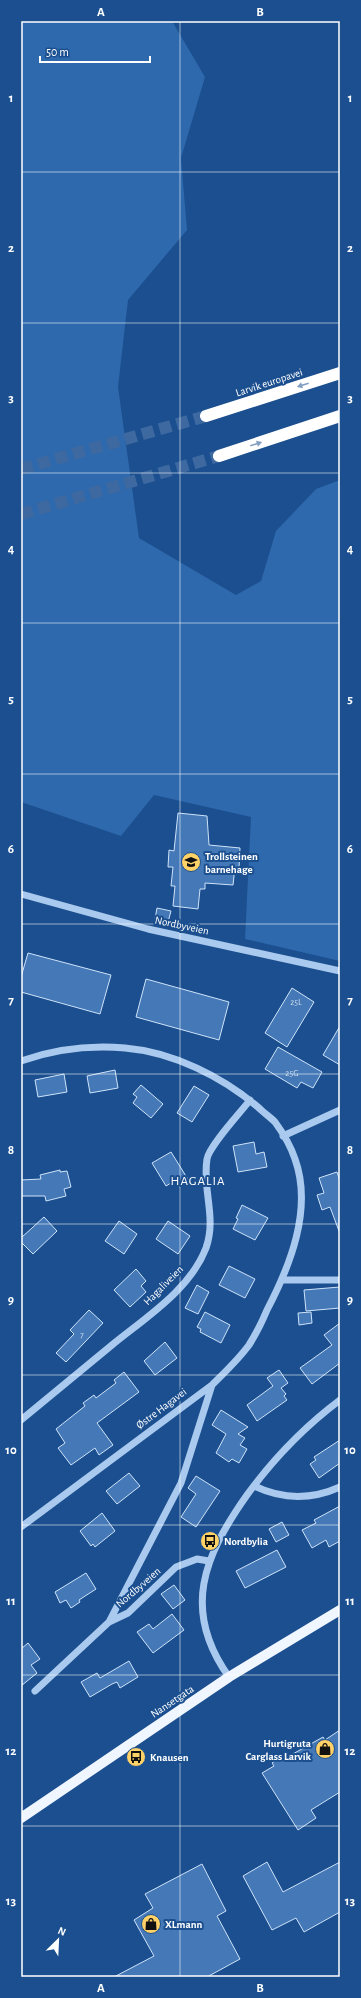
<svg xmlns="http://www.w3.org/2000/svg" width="361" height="1998" font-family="'Alegreya Sans',sans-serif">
<rect width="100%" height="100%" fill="#1b4f8f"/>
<path fill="#2e69ad" d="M21 21H172L205 77 181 158 187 230 128 300 118 387 139 538 236 595 261 581 276 531 316 489 340 480V961L245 939 251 817 154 795 121 836 21 802Z"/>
<path fill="#4478b7" stroke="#cfe3fa" d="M178 813 207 816 209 845 240 848 239 868 235 867 233 885 205 883V889H200L198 909 173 906 175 886H171L173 867H168L169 850 174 851Z
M157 908 171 911 168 922 155 919Z
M28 953 111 975 100 1014 21 992V977Z
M146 979 229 1002 219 1040 136 1017Z
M292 988 314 1002 287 1047 265 1033Z
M340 1026V1065L323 1055Z
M278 1047 322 1072 313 1088 301 1082 297 1088 265 1069Z
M115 1070 118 1088 90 1093 87 1076Z
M64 1074 67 1092 38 1097 35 1080Z
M141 1085 163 1104 151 1118 133 1103 137 1097 133 1094Z
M194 1086 209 1095 192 1122 177 1113Z
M254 1142 256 1154 264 1152 267 1167 238 1172 233 1146Z
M171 1152 189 1181 179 1187 176 1180 166 1186 152 1163Z
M60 1170V1172L67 1171 71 1187 64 1189 66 1196 46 1201 45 1196H21V1180L41 1179 40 1175Z
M337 1172 340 1181 339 1231 330 1207 322 1210 317 1195 324 1193 319 1178Z
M242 1205 268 1218 255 1240 233 1229 238 1219 236 1218Z
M44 1217 57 1231 33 1254 21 1242V1238Z
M119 1221 137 1234 124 1254 105 1241Z
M168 1221 190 1236 178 1254 156 1239Z
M229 1266 255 1279 245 1298 219 1285Z
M136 1269 146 1281 141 1286 146 1292 130 1307 114 1290Z
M197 1285 209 1292 198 1314 185 1308Z
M340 1287V1308L306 1311 304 1290Z
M89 1310 103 1323 66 1362 56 1353 74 1334 70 1330Z
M205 1312 230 1325 221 1343 200 1332 201 1329 197 1327Z
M311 1312 312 1323 299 1325 298 1313Z
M340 1323V1363L312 1384 300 1368 332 1345 324 1335Z
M165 1342 177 1358 155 1375 144 1361Z
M279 1370 288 1383 281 1388 286 1394 284 1396 287 1400 257 1421 247 1405 273 1386 267 1378Z
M124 1372 139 1392 97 1423 113 1445 99 1455 95 1448 71 1465 58 1448 65 1443 56 1429 85 1406 83 1403 94 1395 96 1398 116 1383 114 1380Z
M221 1410 248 1427 238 1434 245 1438 240 1445 247 1449 239 1463 232 1459 229 1462 216 1453 226 1434 212 1425Z
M340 1440V1463L319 1478 310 1464 316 1460 314 1457Z
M129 1473 140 1486 117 1504 106 1491Z
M196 1476 220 1491 196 1527 181 1517 196 1494 188 1488Z
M340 1506V1541L329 1547 326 1540 312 1548 302 1530 316 1523 314 1520Z
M102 1513 115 1531 95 1547 93 1544 91 1546 80 1531Z
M282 1522 289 1535 276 1542 269 1529Z
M277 1550 286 1567 245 1588 236 1571Z
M86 1573 96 1589 79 1600 80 1602 71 1608 66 1600 60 1603 55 1592Z
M174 1585 185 1600 173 1609 161 1594Z
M172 1614 184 1630 153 1653 137 1632 149 1624 153 1629Z
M28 1643 40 1659 31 1665 37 1673 21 1686V1649Z
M129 1661 138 1677 120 1688 117 1682 112 1684 90 1697 81 1682 97 1673 100 1678Z
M340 1730V1792L311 1810 316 1818 298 1830 262 1773 274 1766 272 1763 282 1756 284 1759 323 1737 325 1740Z
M267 1862 283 1892 340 1862V1912L304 1932 296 1918 272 1930 243 1876Z
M202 1864 226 1911 217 1916 240 1959 207 1977H114L154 1956 134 1920 153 1908 145 1894Z"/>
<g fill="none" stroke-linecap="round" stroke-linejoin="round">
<path stroke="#3d69a0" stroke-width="12" stroke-dasharray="12 6" stroke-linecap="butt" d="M21 469 206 416
M21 514 219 456"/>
<path stroke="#a9c9ee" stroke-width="7" d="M21 894 148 929 340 971
M21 1061C55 1049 90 1045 125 1048 173 1052 223 1077 259 1108 264 1113 270 1117 275 1122 283 1133 291 1147 295 1159 313 1209 290 1266 267 1310 262 1322 256 1334 249 1345 238 1360 225 1372 212 1385L21 1527
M283 1136 340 1110
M283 1280H340
M21 1420C51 1395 82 1370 112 1345 145 1318 190 1290 206 1248 217 1217 202 1190 207 1159 209 1146 241 1112 250 1100
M254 1486C283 1500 311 1500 340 1487
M109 1622 181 1483 212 1385
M229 1677C181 1610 204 1556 247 1495 274 1458 304 1427 340 1400
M35 1691 109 1622 128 1613 176 1567 197 1559 209 1561"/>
<path stroke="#f0f6ff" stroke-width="10" d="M21 1818 229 1677 340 1610"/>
<path stroke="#fff" stroke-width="12" d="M206 416 340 373
M219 456 340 416"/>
</g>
<defs><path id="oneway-solid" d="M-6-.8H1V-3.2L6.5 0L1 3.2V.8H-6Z"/></defs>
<g fill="#829ec1">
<use href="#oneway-solid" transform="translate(303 385) rotate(162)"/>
<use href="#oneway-solid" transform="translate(256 444) rotate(-18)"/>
</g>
<path fill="none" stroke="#fff" stroke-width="1" stroke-opacity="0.55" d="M180 21V1977M21 172H340M21 323H340M21 473H340M21 623H340M21 774H340M21 924H340M21 1074H340M21 1224H340M21 1375H340M21 1525H340M21 1675H340M21 1826H340"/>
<defs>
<g id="school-disc" transform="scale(1)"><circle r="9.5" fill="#ffd166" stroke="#1b4f8f"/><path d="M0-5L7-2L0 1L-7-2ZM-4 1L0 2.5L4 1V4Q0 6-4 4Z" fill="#111"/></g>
<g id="bus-disc" transform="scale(1)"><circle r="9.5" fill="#ffd166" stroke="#1b4f8f"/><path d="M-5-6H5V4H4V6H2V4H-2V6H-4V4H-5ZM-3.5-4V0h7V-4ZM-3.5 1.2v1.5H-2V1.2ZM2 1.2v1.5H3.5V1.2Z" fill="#111"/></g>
<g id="shop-disc" transform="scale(1)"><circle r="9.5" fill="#ffd166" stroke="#1b4f8f"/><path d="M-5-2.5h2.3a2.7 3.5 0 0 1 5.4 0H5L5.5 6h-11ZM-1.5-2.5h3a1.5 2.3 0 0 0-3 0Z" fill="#111"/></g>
</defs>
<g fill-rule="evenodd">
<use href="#school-disc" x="191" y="862"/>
<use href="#bus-disc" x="210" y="1541"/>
<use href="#shop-disc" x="325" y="1749"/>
<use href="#bus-disc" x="136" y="1757"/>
<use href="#shop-disc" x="151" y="1924"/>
</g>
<g text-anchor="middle" stroke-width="4" stroke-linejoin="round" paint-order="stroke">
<g font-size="9" fill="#d0dded">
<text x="296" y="1005">25L</text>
<text x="292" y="1076">25G</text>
<text x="82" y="1338">7</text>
</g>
<g font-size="11" fill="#fff" stroke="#1b4f8f">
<text transform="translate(269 382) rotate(-18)" y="4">Larvik europavei</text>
<text transform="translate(182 925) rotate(12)" y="4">Nordbyveien</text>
<text transform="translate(163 1285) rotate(-45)" y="4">Hagaliveien</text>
<text transform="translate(161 1408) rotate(-37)" y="4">Østre Hagavei</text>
<text transform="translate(138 1587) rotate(-41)" y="4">Nordbyveien</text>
<text transform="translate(172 1701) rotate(-34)" y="4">Nansetgata</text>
</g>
<g font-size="11" font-weight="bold" fill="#fff" stroke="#1b4f8f" text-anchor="start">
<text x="205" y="860">Trollsteinen<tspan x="205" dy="13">barnehage</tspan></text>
<text x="224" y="1545">Nordbylia</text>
<text x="311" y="1747" text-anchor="end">Hurtigruta<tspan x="311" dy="13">Carglass Larvik</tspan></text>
<text x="150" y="1761">Knausen</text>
<text x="165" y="1928">XLmann</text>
</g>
<g font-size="13" letter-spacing="1" fill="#fff" stroke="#1b4f8f">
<text x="198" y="1185">HAGALIA</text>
</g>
</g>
<rect width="361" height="1998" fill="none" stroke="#1b4f8f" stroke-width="44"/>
<g transform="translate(58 1940) rotate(24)" stroke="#1b4f8f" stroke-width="3" paint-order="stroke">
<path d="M0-3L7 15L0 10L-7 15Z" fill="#ffffff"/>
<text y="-6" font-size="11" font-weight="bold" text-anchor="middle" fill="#ffffff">N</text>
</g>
<path d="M40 56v6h110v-6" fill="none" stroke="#ffffff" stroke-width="2"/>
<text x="46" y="56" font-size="12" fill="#ffffff" stroke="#1b4f8f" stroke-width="3" paint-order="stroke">50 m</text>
<rect x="22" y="22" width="317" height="1954" fill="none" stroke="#fff" stroke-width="1.5"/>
<g font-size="13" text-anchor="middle" font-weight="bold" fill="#fff">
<text x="101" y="16">A</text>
<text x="260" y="16">B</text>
<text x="11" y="102">1</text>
<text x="350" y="102">1</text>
<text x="11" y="252">2</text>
<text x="350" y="252">2</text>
<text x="11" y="402">3</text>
<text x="350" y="402">3</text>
<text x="11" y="553">4</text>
<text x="350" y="553">4</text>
<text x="11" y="703">5</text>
<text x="350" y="703">5</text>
<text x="11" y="853">6</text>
<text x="350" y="853">6</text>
<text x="11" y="1004">7</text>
<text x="350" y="1004">7</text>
<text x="11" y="1154">8</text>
<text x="350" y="1154">8</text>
<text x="11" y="1304">9</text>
<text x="350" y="1304">9</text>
<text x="11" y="1454">10</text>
<text x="350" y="1454">10</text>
<text x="11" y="1605">11</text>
<text x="350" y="1605">11</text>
<text x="11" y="1755">12</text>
<text x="350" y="1755">12</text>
<text x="11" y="1905">13</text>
<text x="350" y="1905">13</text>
<text x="101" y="1992">A</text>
<text x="260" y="1992">B</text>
</g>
</svg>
